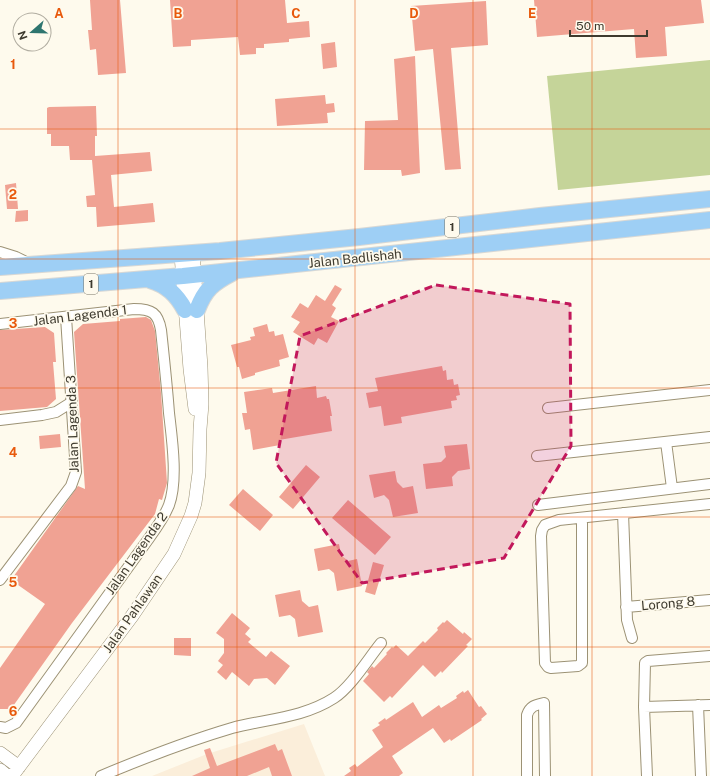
<svg xmlns="http://www.w3.org/2000/svg" width="710" height="776" font-family="'Public Sans',sans-serif">
<rect width="100%" height="100%" fill="#fefaed"/>
<path fill="#fbeeda" d="M304 724 325 776H152L207 754Z"/>
<path fill="#c5d499" d="M710 60V175L558 190 547 76Z"/>
<path fill="#f0a293" d="M90 0H120L126 73 98 75 96 49 90 50 88 30H92Z
M170 0H285L287 23 309 21 310 37 289 39V42L264 44V48H256V54L240 55 238 37 191 40V46L173 47Z
M534 0H701L704 23 665 27 667 56 636 58 634 29 537 37Z
M486 1 488 45 451 48 461 169 445 170 433 49 415 51 411 6Z
M335 42 337 67 323 69 321 44Z
M415 56 420 173 402 176 401 170H364L365 121 398 120 394 59Z
M325 95 326 104 334 103 335 112 327 113 328 123 277 126 275 99Z
M96 106 97 136H95V156L150 152 152 171 111 175 114 207 153 203 155 222 97 227 96 207H87L86 196 95 195 92 160H70L69 146H51V134H47V108L49 107Z
M16 183 18 209H7L5 185Z
M28 210V221L15 222 16 211Z
M335 285 342 289 332 305 336 308 331 317 339 321 327 343 318 338 314 345 293 332 300 322 291 317 300 303 308 308 316 295 325 301Z
M146 317 151 320 155 331 161 393 167 483 162 500 159 499 155 514 72 623 11 709H0V668L45 604 11 580 78 486 85 489 74 332 83 324 120 321V319Z
M267 324 269 332 274 331 275 336 283 334 289 357 279 360 280 366 255 373V375L242 379 239 367H237L231 345 251 340 250 337 255 336 253 328Z
M45 327 54 333 56 362H53L56 399 47 407 0 411V330Z
M442 366 443 371 446 370 447 380 453 379 454 385 458 384 460 395 456 396 457 400 451 401 452 408 401 417 402 423 384 426 381 406 369 408 366 393 378 391 375 378Z
M316 386 317 398 326 396 327 399H329L332 416H330L332 431 279 440 280 445 253 450 250 429 245 430 242 413H247L244 392 272 388 273 393Z
M60 434 61 447 40 449 39 436Z
M467 444 470 469 458 471 452 477 453 486 426 489 423 464 441 462 446 457 444 446Z
M306 465 320 477 293 509 279 497Z
M395 471 397 482 403 488 413 486 418 513 393 517 389 500 384 495 374 498 369 475Z
M243 489 273 515 260 531 229 505Z
M348 500 391 537 375 555 332 518Z
M339 544 341 555 348 561 357 559 362 586 337 591 334 573 329 569 318 571 314 549Z
M373 562 384 565 375 595 365 592Z
M300 590 302 601 309 607 318 605 323 632 298 637 295 619 290 615 279 617 275 595Z
M232 613 250 628 245 634 251 639 248 642 266 657 271 651 290 666 275 685 267 678 254 679 249 686 232 672 226 680 217 672 223 665 218 661 224 653V639L216 633Z
M447 620 463 634 464 632 472 639 466 645 468 646 442 673 441 671 435 677 423 665 392 698 390 696 384 702 363 681 369 674 367 672 372 666 374 668 387 654 386 653 392 647 393 648 396 645 408 656 423 641 425 643 438 630 437 628 443 622 444 623Z
M174 638H191V656L174 655Z
M468 690 479 707 481 706 487 714 481 719 482 720 451 741 450 739 444 743 433 728 392 756 403 773 399 776H344L351 771 349 768 355 764 357 767 383 747 372 730 380 725 378 723 385 718 386 720 413 702 422 717 439 705 441 708 457 698 456 696 463 691 464 693Z
M275 744 278 751 282 749 292 776H272L269 767 247 776H192L210 768 204 750 210 748 217 766Z"/>
<g fill="none" stroke-linecap="round" stroke-linejoin="round">
<g stroke="#9c9275" stroke-width="12">
<path id="minor" d="M0 252 16 257 28 263
M0 324 134 309C152 309 158 313 161 330 164 358 167 386 169 413 172 439 178 480 169 505 164 518 155 530 147 541L16 723 6 728 0 727
M548 408 710 390
M0 420 42 415 56 412 72 402
M666 442 672 488
M537 456 710 437
M538 505 710 484
M623 513 627 620 632 638
M582 518V663L578 666 551 668 548 667 545 663 541 536 542 530 545 525 559 520 710 504
M0 580 71 486 76 472 66 317
M626 607 710 600
M698 705 701 776
M644 707 710 705
M101 776C144 758 188 741 232 728 266 719 303 718 334 698 351 687 368 659 381 643
M527 776V715C530 706 535 705 544 703L545 776
M647 776 644 707 645 663 648 661 710 656"/>
</g>
<g stroke="#9c9275" stroke-width="14">
<path id="tertiary" d="M181 255 190 369 195 409
M0 753 19 767
M0 770 7 776
M12 776 132 616 174 554 191 516 195 503 199 473 200 429 202 404 201 367 193 253"/>
</g>
<g stroke="#d8d8d5" stroke-width="18">
<path id="primary" d="M0 267 220 251 359 237 540 216 710 199
M150 280C167 285 177 295 185 310
M0 291 183 276 710 220
M197 310C205 289 213 283 232 273"/>
</g>
<use href="#minor" stroke="#fff" stroke-width="10"/>
<use href="#tertiary" stroke="#fff" stroke-width="13"/>
<use href="#primary" stroke="#9ecff5" stroke-width="16"/>
</g>
<path fill="#c2185b" fill-opacity="0.2" stroke="#c2185b" stroke-width="3" stroke-dasharray="8 5" stroke-linejoin="round" d="M436 285 570 304 571 446 504 558 362 583 276 463 300 336Z"/>
<path fill="none" stroke="#e8590c" stroke-width="1" stroke-opacity="0.55" d="M118 0V776M237 0V776M355 0V776M473 0V776M592 0V776M0 129H710M0 259H710M0 388H710M0 517H710M0 647H710"/>
<g text-anchor="middle" stroke-width="3.5" stroke-linejoin="round" paint-order="stroke">
<g fill="#fefaed" stroke="#787467" stroke-width="1">
<rect x="445" y="217" width="14" height="20" rx="3"/>
<rect x="84" y="274" width="14" height="20" rx="3"/>
</g>
<g font-size="12" font-weight="bold" fill="#3e3a2e">
<text x="452" y="231">1</text>
<text x="91" y="288">1</text>
</g>
<g font-size="13" fill="#3e3a2e" stroke="#fefaed">
<text transform="translate(355 258) rotate(-6)" y="5">Jalan Badlishah</text>
<text transform="translate(80 315) rotate(-7)" y="5">Jalan Lagenda 1</text>
<text transform="translate(72 424) rotate(-92)" y="5">Jalan Lagenda 3</text>
<text transform="translate(136 553) rotate(-55)" y="5">Jalan Lagenda 2</text>
<text transform="translate(668 603) rotate(-5)" y="5">Lorong 8</text>
<text transform="translate(132 613) rotate(-55)" y="5">Jalan Pahlawan</text>
</g>
</g>
<g font-size="13" text-anchor="middle" font-weight="bold" fill="#e8590c" stroke="#fefaed" stroke-width="3.5" stroke-linejoin="round" paint-order="stroke">
<text x="59" y="18">A</text>
<text x="178" y="18">B</text>
<text x="296" y="18">C</text>
<text x="414" y="18">D</text>
<text x="532" y="18">E</text>
<text x="13" y="69">1</text>
<text x="13" y="199">2</text>
<text x="13" y="328">3</text>
<text x="13" y="457">4</text>
<text x="13" y="587">5</text>
<text x="13" y="716">6</text>
</g>
<g transform="translate(32 32) rotate(250)"><circle r="19" fill="#fefaed" stroke="#b1ada1"/>
<path d="M0-3L7 15L0 10L-7 15Z" fill="#2e756f"/>
<text y="-6" font-size="11" font-weight="bold" text-anchor="middle" fill="#3e3a2e">N</text>
</g>
<path d="M570 30v6h77v-6" fill="none" stroke="#3e3a2e" stroke-width="2"/>
<text x="576" y="30" font-size="12" fill="#3e3a2e" stroke="#fefaed" stroke-width="3" paint-order="stroke">50 m</text>
</svg>
